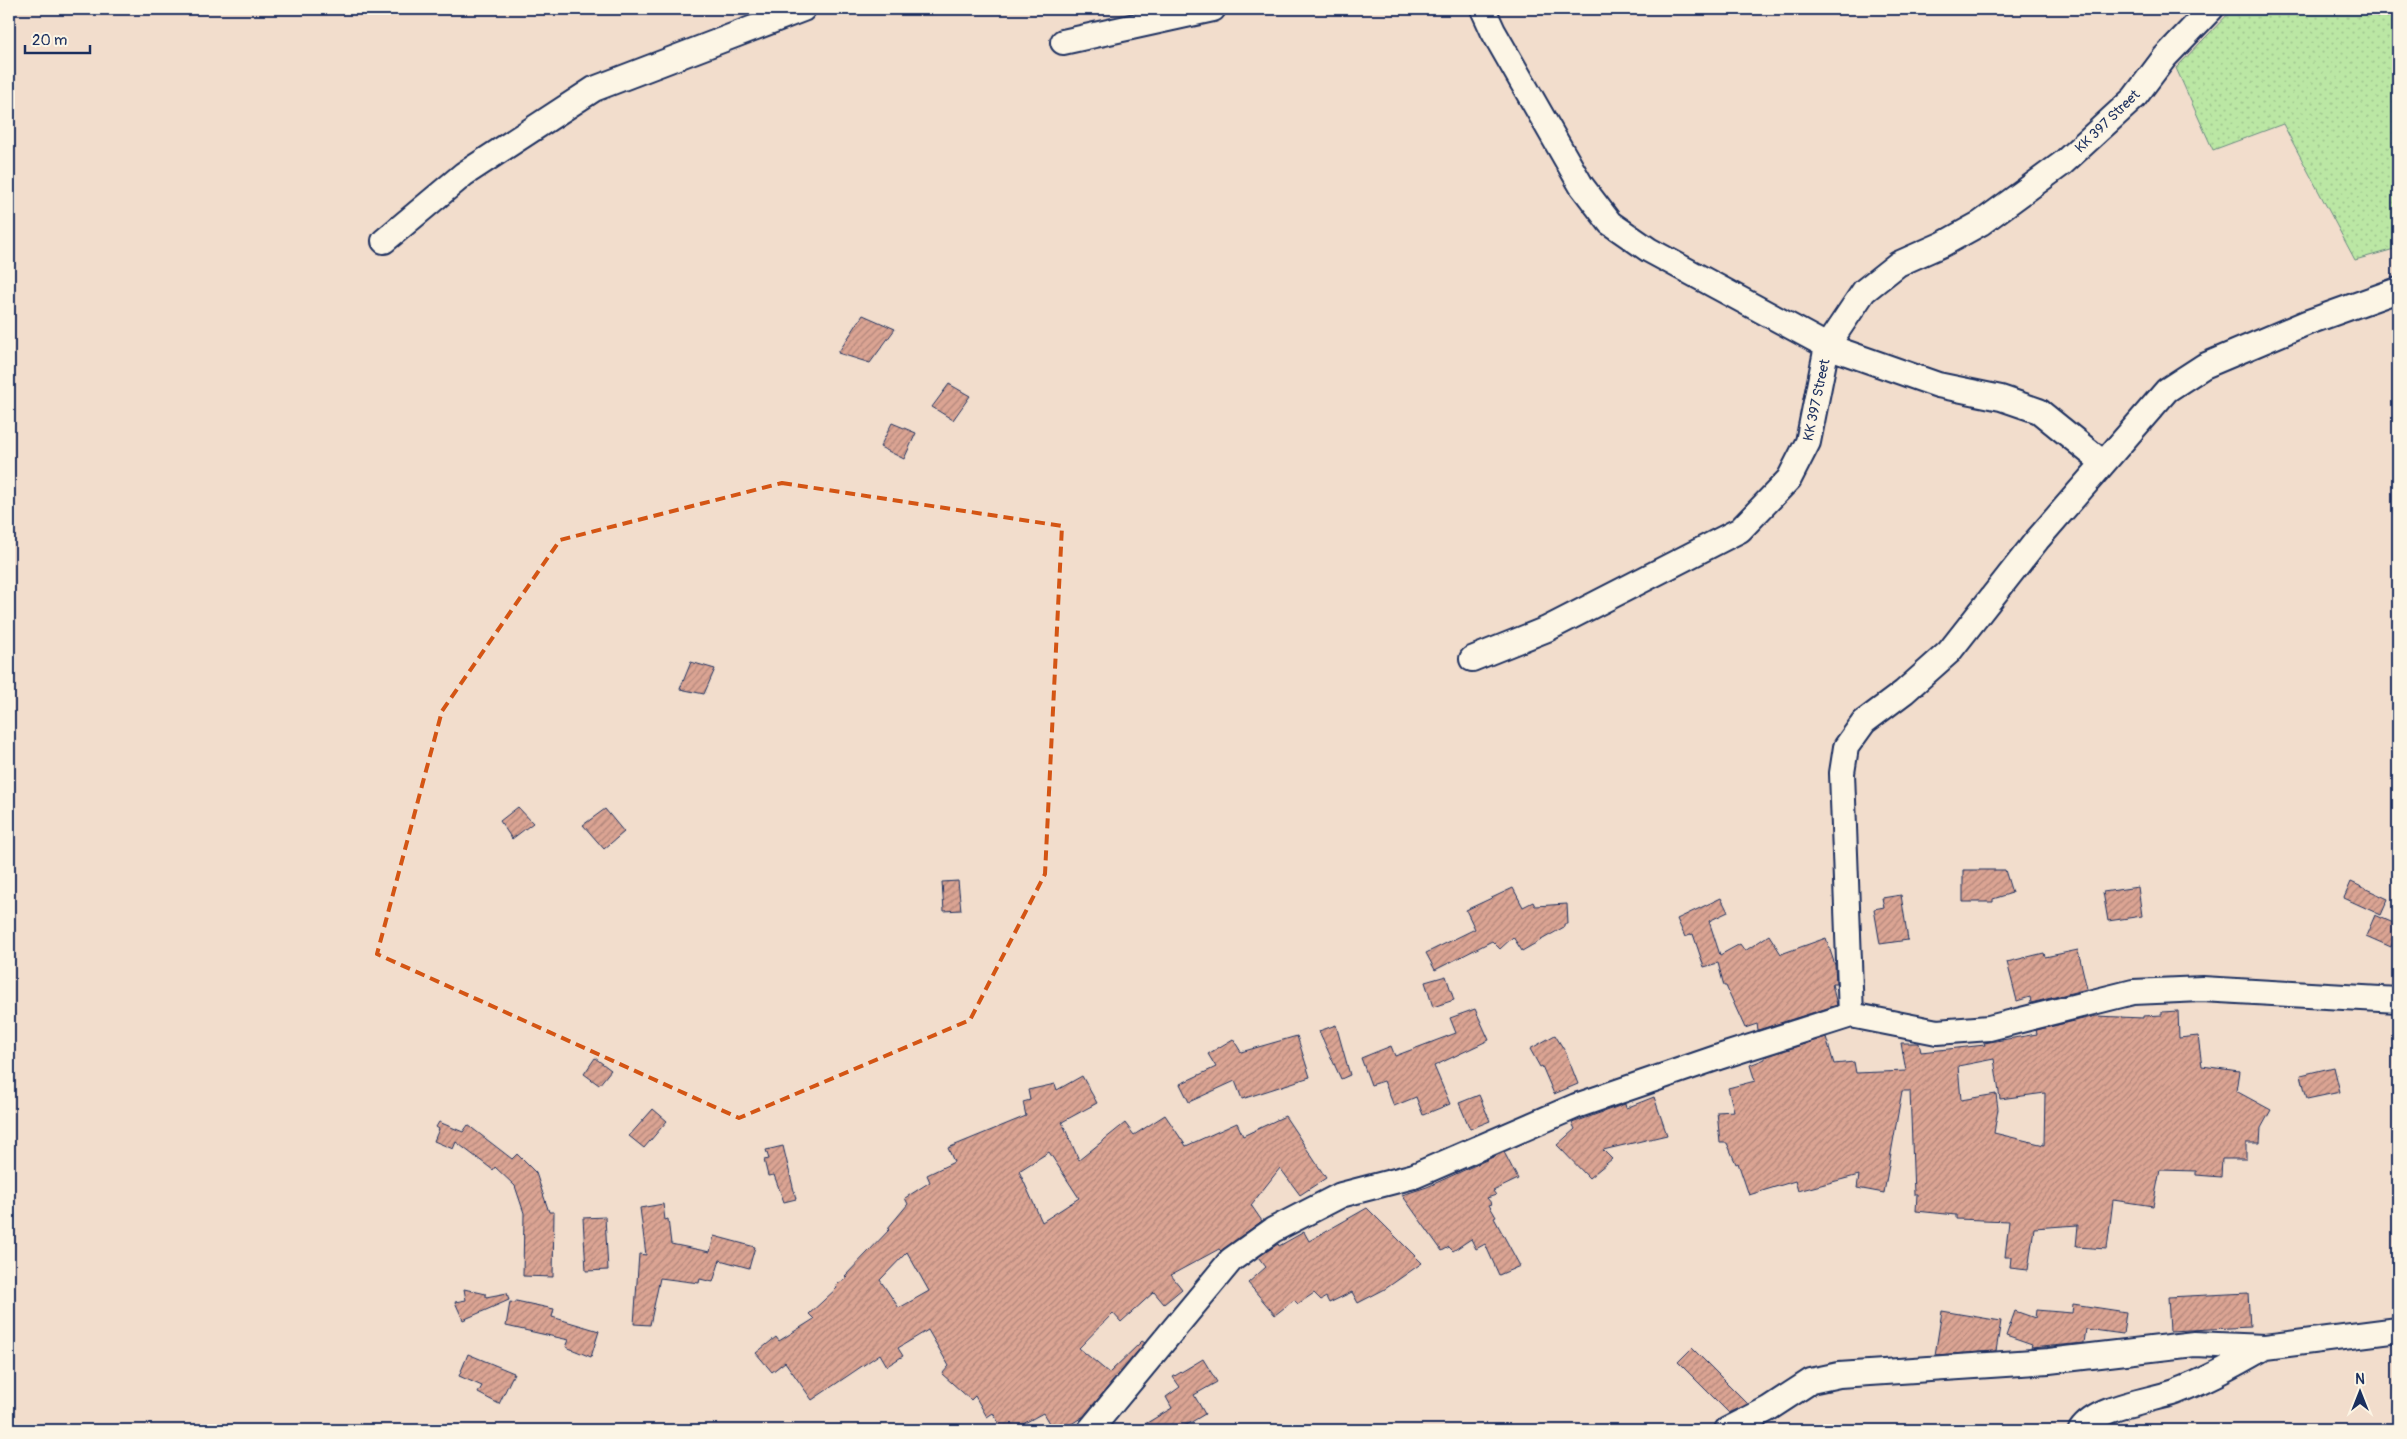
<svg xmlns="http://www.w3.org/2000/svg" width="2407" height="1439" font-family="Pangolin,sans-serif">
<defs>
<pattern id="grass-dots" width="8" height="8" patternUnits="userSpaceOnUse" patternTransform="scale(1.25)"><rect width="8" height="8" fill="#bbe7a4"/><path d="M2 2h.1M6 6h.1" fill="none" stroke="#a0c690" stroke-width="1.8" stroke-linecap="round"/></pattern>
<pattern id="building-hatch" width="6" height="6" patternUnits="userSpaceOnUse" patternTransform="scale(1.25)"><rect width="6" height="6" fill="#dba493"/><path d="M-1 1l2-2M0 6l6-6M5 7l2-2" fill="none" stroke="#b1867b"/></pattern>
</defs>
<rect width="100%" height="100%" fill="#f2ddcc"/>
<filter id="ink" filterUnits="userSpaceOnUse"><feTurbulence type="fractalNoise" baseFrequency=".02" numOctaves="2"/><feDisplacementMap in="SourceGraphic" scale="10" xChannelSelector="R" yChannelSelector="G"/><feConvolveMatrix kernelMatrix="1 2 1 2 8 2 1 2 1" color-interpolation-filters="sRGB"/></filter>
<g filter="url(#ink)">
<path fill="url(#grass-dots)" stroke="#6b8b81" d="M2233 9H2398V248L2355 260 2283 124 2213 150 2176 68Z"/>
<path fill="url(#building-hatch)" stroke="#1b2f5e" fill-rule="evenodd" d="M863 315 895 329 870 363 838 353Z
M949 384 970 396 953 420 932 407Z
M892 423 916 433 904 459 880 447Z
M691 662 715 669 704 694 680 689Z
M518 807 533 823 512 839 500 821Z
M605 809 624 832 604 849 583 825Z
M1963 870H2005L2012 893 1993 899V902H1963Z
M958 881 961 910 944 911 942 882Z
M2351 882 2388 899 2381 915 2344 898Z
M2138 887 2142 916 2108 921 2103 892Z
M1513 888 1523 907 1533 902 1535 906 1567 904 1568 924H1564V927L1522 951 1513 937 1500 949 1492 941 1435 970 1426 953 1475 929 1466 910Z
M1901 895 1908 940 1880 944 1874 909 1884 907 1882 898Z
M1721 898 1728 912 1709 921 1720 955 1740 944 1745 951 1769 935 1781 954 1826 938 1835 965 1836 984H1832L1837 1005 1758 1030 1757 1024 1745 1028 1726 986H1724L1718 963 1704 967 1693 934 1685 937 1677 919Z
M2375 915 2398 925 2391 947 2366 936Z
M2078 950 2087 989 2031 1003 2030 997 2017 1001 2007 962 2044 953 2045 957Z
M1446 976 1454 1000 1433 1007 1425 982Z
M1475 1009 1489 1040 1434 1066 1450 1104 1423 1115 1416 1097 1394 1106 1384 1081 1371 1085 1361 1058 1391 1046 1395 1056 1456 1033 1450 1018Z
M2178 1011 2179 1038 2198 1036 2202 1066 2239 1071 2236 1091 2271 1110 2261 1128 2260 1143H2246V1159H2222L2221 1177 2196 1175V1171L2160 1170 2153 1206 2113 1200 2107 1249 2076 1247 2078 1225 2034 1228 2028 1270 2010 1268 2011 1257H2005L2009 1221 1956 1219V1215L1916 1211 1917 1194H1914L1910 1091H1902L1884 1193 1857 1188 1859 1175 1798 1191 1795 1181 1749 1195 1738 1163 1736 1164 1727 1143H1720L1717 1112 1734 1111 1728 1088 1755 1081 1750 1065 1765 1059V1057L1826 1037 1834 1064 1854 1062 1856 1073 1906 1071 1901 1043H1919L1921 1052 1985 1045 1984 1043 2037 1034 2036 1030 2096 1016 2143 1018V1016L2162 1015V1012ZM1994 1059 2000 1099 2045 1093 2044 1145 1994 1133 1998 1109 1996 1094 1961 1100 1958 1066Z
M1336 1025 1350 1075 1341 1079 1319 1031Z
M1555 1035 1566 1053 1578 1084 1554 1094 1542 1066 1540 1067 1530 1049Z
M1297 1036 1310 1077 1242 1099 1235 1081 1189 1102 1180 1084 1216 1067 1208 1054 1233 1039 1241 1052Z
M595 1058 611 1070 599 1085 584 1074Z
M2334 1067 2340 1092 2307 1099 2301 1075Z
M1082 1076 1097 1103 1062 1122 1079 1160 1125 1123 1134 1135 1165 1115 1186 1146 1237 1123 1243 1136 1285 1116 1326 1178 1300 1195 1280 1168 1251 1205 1262 1221 1221 1251 1219 1249 1171 1275 1182 1289 1164 1304 1154 1292 1121 1322 1113 1313 1079 1348 1109 1373 1142 1341 1145 1343 1084 1416 1062 1430H1053L1043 1413 1012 1430H1003L993 1413 987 1417 975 1396 971 1400 942 1374 949 1366 928 1330 898 1348 903 1356 887 1366 880 1354 812 1400 785 1362 772 1372 756 1353 776 1337 779 1341 814 1319 809 1314 837 1288 836 1285 847 1278 845 1276 890 1229 888 1228 908 1204 905 1198 930 1182 927 1175 954 1162 948 1148 1026 1116 1023 1102 1030 1100 1028 1090 1055 1084 1057 1090ZM1049 1152 1079 1198 1042 1222 1019 1171ZM907 1252 929 1291 899 1308 880 1280Z
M1479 1095 1490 1121 1470 1129 1459 1103Z
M1654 1097 1667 1135 1603 1150 1612 1159 1589 1178 1557 1145 1575 1129 1572 1123 1625 1104 1626 1108Z
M653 1109 667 1121 644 1148 629 1136Z
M439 1122 463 1132 468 1125 512 1159 517 1154 536 1173 549 1212H554L553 1277 523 1276 524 1213 515 1186 495 1167 493 1170 456 1142 453 1149 434 1141 439 1129 436 1127Z
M783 1146 796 1199 784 1202 774 1175 768 1176 764 1160 769 1159 766 1150Z
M1504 1152 1518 1179 1493 1191 1496 1195 1487 1198 1492 1204 1489 1205 1496 1217 1494 1218 1520 1266 1499 1275 1485 1244 1476 1249 1471 1239 1453 1251 1449 1247 1442 1251 1402 1195 1427 1187Z
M663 1204 665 1220 668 1219 671 1244 710 1252 714 1236 755 1247 749 1268 720 1260 713 1282 700 1279 699 1283 660 1278 650 1325 634 1324 639 1254 646 1255 640 1208Z
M1367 1208 1422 1263 1385 1289 1358 1303 1352 1292 1329 1303 1326 1297 1321 1300 1314 1293 1298 1304 1294 1300 1275 1315 1248 1283 1266 1267 1258 1257 1278 1244 1279 1246 1304 1232 1309 1241Z
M605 1217 608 1270 586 1271 583 1218Z
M464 1289 486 1294V1297L507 1293 509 1300 463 1320 455 1302 466 1300Z
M2248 1293 2250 1327 2170 1331 2168 1297Z
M516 1301 554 1309 552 1317 599 1331 591 1357 566 1347 569 1340 506 1326 510 1302 516 1303Z
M2073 1304 2126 1312 2123 1334 2086 1329 2084 1343 2031 1348 2032 1345 2006 1336 2015 1311 2035 1318 2036 1310 2072 1313Z
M1942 1311 2001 1321 1996 1351 1935 1355Z
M1692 1348 1748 1404 1729 1413 1678 1362Z
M468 1354 514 1373 499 1404 478 1393 482 1386 459 1376Z
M1203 1359 1217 1382 1194 1395 1205 1414 1178 1430H1135L1172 1408 1166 1397 1180 1387 1173 1377Z"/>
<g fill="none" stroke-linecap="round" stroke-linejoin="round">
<g stroke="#1b2f5e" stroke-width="28">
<path id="minor" d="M1483 9 1493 31 1581 185 1610 223 1649 250 1827 346 1938 385 2001 398 2039 411 2102 462
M1063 42 1213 9
M384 241 464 174 594 89 803 9
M1472 659 1547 629 1740 530 1789 479 1808 442 1827 346 1864 291 1898 264 1943 244 1981 223 2063 163 2134 98 2165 57 2211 9
M1851 1015 1842 773 1846 747 1864 722 1904 692 1949 652 2037 540 2167 390 2204 366 2306 323 2398 290
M1090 1430 1231 1260 1273 1230 1341 1195 1414 1176 1576 1106 1719 1057 1851 1015 1937 1032 1989 1028 2133 992 2202 989 2398 1000
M1727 1430 1768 1409 1811 1381 1839 1375 2049 1361 2194 1344 2265 1347 2398 1330
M2081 1430C2096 1407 2149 1401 2175 1392 2207 1380 2236 1364 2265 1347"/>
</g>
<use href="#minor" stroke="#fcf5e5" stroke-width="24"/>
</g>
</g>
<path fill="none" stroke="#d45514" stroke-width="4" stroke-dasharray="10 6" stroke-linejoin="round" d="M782 483 1062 526 1045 874 970 1020 739 1118 377 954 442 711 560 540Z"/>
<g text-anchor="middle" stroke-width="5" stroke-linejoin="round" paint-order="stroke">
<g font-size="14" fill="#1b2f5e" stroke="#fcf5e5">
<text transform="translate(2107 121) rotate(-44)" y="5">KK 397 Street</text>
<text transform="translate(1816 400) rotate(-78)" y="5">KK 397 Street</text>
</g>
</g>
<rect width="2407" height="1439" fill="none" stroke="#fcf5e5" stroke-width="30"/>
<rect x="15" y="15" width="2377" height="1409" fill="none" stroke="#1b2f5e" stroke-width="2" filter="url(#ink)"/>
<g transform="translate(2360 1392)" stroke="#fcf5e5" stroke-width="4" paint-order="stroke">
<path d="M0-4L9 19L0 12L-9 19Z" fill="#1b2f5e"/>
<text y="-8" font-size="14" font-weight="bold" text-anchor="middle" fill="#1b2f5e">N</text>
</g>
<path d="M25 45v8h65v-8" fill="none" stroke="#1b2f5e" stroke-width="2.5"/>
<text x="32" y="45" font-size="15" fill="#1b2f5e" stroke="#fcf5e5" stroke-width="4" paint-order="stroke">20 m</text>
</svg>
